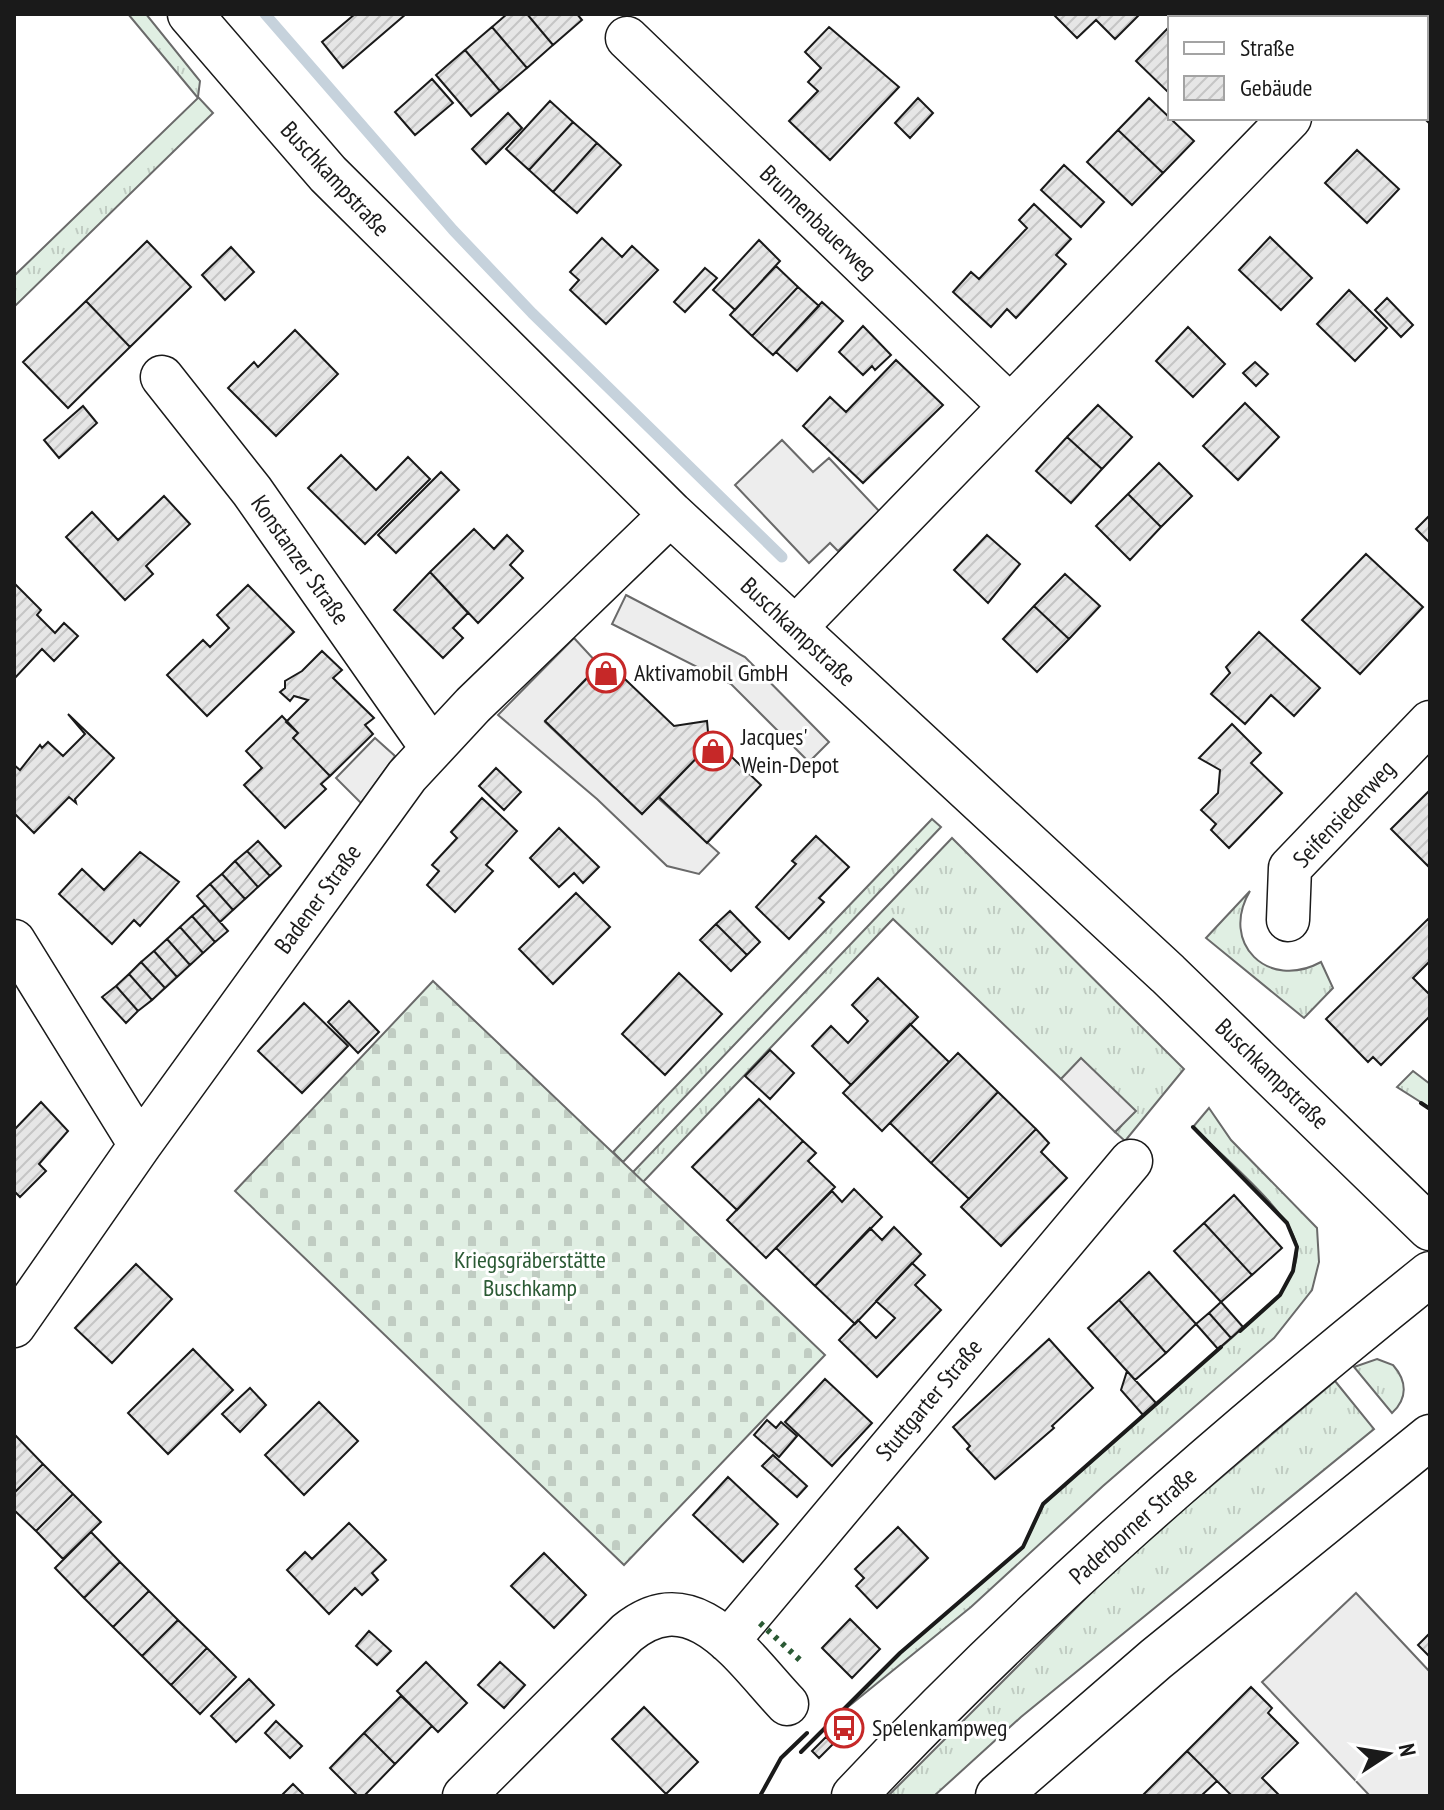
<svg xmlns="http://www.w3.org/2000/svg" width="1444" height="1810" font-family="'PT Sans Narrow',sans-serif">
<defs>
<pattern id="grass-tufts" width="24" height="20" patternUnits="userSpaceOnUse" patternTransform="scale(2)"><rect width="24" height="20" fill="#e0efe3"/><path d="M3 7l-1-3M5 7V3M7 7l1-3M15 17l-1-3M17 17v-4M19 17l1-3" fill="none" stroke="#c0ccc2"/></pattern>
<pattern id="cemetery-stones" width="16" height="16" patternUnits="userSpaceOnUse" patternTransform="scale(2)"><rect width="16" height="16" fill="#e0efe3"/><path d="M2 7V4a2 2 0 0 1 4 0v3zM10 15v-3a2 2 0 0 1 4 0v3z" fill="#c0ccc2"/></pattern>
<pattern id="building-hatch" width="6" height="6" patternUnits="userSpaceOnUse" patternTransform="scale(2)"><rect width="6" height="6" fill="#e6e6e6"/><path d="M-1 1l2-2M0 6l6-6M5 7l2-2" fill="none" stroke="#c5c5c5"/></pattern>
</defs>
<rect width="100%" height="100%" fill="#fff"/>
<path fill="url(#grass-tufts)" stroke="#6a6a6a" stroke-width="2" d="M128 14H146L200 81 198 97 213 113 14 307V276L198 98Z
M932 819 941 827 623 1162 613 1152Z
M952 838 1184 1069 1125 1141 1115 1132 1121 1126 1081 1059 1061 1079 893 919 643 1182 633 1172Z
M1250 891C1219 943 1268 991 1321 962L1333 988 1304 1018 1206 938Z
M1413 1071 1430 1084V1108L1397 1087Z
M1209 1108 1231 1140 1317 1228 1319 1262 1312 1290 1274 1338 1103 1486 971 1607 843 1711 900 1653 1023 1547 1044 1504 1280 1295C1288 1281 1298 1266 1297 1249 1296 1216 1217 1152 1193 1127Z
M1377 1359 1393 1365C1407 1381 1408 1398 1392 1413L1354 1367Z
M1335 1381 1374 1429 1021 1717 934 1796H888L1126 1558Z"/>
<path fill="url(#cemetery-stones)" stroke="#6a6a6a" stroke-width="2" d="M433 981 825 1355 624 1565 235 1191Z"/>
<path fill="#ededed" stroke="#6a6a6a" stroke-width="2" d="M782 440 813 472 829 458 879 511 838 551 830 543 809 563 735 485Z
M626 595 745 657 829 742 809 762 731 684 612 624Z
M574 638 599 665 545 722 642 814 658 798 719 853 699 874 667 866 597 799 498 715Z
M375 738 395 756 361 803 336 778Z
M1081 1058 1136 1111 1115 1132 1061 1079Z
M1356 1593 1430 1672V1796H1370L1262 1682Z"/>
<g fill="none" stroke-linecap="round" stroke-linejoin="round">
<path stroke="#c6d2dc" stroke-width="11" d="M265 14 453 230 532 313 782 557"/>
</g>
<path fill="url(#building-hatch)" stroke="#1a1a1a" stroke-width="2" d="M355 14H406L343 68 322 42Z
M507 14H527L553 45 527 68 492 27Z
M527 14H577L582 20 553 45Z
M1053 14H1140L1115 39 1096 20 1077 38Z
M1170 26V94L1136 61Z
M492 27 527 68 500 91 465 50Z
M829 27 899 87 830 160 789 121 818 91 808 82 821 68 805 52Z
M465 50 500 91 471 116 436 75Z
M1430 77V124L1424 118 1426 81Z
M432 79 453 103 415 135 395 112Z
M918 98 933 113 910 138 895 123Z
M1149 98 1194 141 1163 173 1118 130Z
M550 101 573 122 529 170 506 149Z
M508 113 522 128 486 164 472 149Z
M573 122 597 143 553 192 529 170Z
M1118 130 1163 173 1132 205 1087 162Z
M597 143 621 165 577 213 553 192Z
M1357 150 1399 189 1367 223 1325 183Z
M1064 165 1104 202 1081 227 1041 190Z
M1034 204 1071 239 1056 255 1066 264 1016 318 1007 309 991 327 953 292 971 272 979 279 1027 228 1019 220Z
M1270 237 1312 278 1281 310 1239 270Z
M602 238 622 257 632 246 658 270 606 324 570 290 579 280 570 272Z
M759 240 780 261 735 310 713 290Z
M147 241 191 287 130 347 86 301Z
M231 247 254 272 225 300 202 275Z
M776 266 798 287 752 336 730 315Z
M705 268 717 278 685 312 674 302Z
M798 287 819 306 773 355 752 336Z
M1349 290 1387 328 1355 361 1317 324Z
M1387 298 1413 325 1401 337 1375 310Z
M86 301 130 347 68 408 23 362Z
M822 302 843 321 797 371 776 352Z
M863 326 891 355 875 370 872 366 863 375 839 352Z
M1188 327 1225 364 1193 397 1156 361Z
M295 330 338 374 276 436 228 388 254 362 258 367Z
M896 360 943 405 863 483 803 426 830 397 846 412Z
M1255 362 1268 374 1256 386 1243 373Z
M1245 403 1279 437 1238 480 1203 446Z
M1098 405 1132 437 1102 469 1067 437Z
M83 406 97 423 59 458 44 440Z
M1067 437 1102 469 1071 503 1036 471Z
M341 455 376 490 408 457 430 479 365 544 308 488Z
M1159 463 1192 496 1161 527 1128 494Z
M441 472 459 490 396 553 378 535Z
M1128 494 1161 527 1130 560 1096 526Z
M164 496 190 524 146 566 153 574 125 600 66 537 92 512 118 540Z
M1430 515V543L1416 529Z
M474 529 494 549 507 535 523 551 510 565 523 578 478 623 430 572Z
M987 535 1020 564 988 603 954 570Z
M1366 554 1423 607 1360 674 1302 620Z
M430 572 468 613 453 628 463 638 443 658 394 610Z
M1065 574 1100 606 1069 639 1034 606Z
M14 583 41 610 37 615 55 633 64 623 78 636 54 661 42 649 14 679Z
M248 585 294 632 207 716 167 675 203 640 210 647 229 628 217 615Z
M1034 606 1069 639 1037 672 1003 639Z
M1259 632 1320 688 1294 716 1271 695 1245 724 1211 694 1230 673 1226 667Z
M322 651 342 670 333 678 374 718 365 725 373 734 330 776 293 738 298 733 286 722 308 700 294 696 290 701 280 692 285 688V681L302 671Z
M605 660 674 726 707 721 708 732 714 740 642 814 545 721Z
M68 714 114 758 75 799 76 803 69 797 34 833 14 813V765L20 770 40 745 42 748 48 742 63 756 85 734Z
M282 716 298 733 293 738 330 776 321 784 326 789 285 828 244 785 262 768 246 751Z
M1232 724 1261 753 1251 763 1282 793 1229 848 1211 830 1216 824 1201 810 1218 793 1220 770 1199 758Z
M714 740 761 785 707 843 659 797Z
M496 768 521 792 504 810 479 786Z
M1430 790V864L1428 866 1391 829Z
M482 798 517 831 486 865 493 871 455 912 427 885 439 871 432 865 457 838 451 832Z
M559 828 599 867 583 883 574 873 559 887 530 858Z
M816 836 849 867 819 898 824 902 789 939 756 907 796 864 792 861Z
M258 841 281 866 270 876 247 851Z
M247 851 270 876 258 887 235 861Z
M140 852 179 882 140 926 134 920 112 944 59 894 82 869 104 890Z
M235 861 258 887 245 899 222 874Z
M222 874 245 899 233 910 210 884Z
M210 884 233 910 220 922 197 896Z
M576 893 610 927 553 984 519 949Z
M205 905 228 931 215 942 192 916Z
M730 911 760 942 747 955 716 924Z
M192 916 215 942 203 953 180 927Z
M1429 918 1430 961 1413 978 1430 995V1016L1381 1065 1373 1057 1368 1062 1326 1019Z
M716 924 747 955 731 971 700 940Z
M180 927 203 953 190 965 167 939Z
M167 939 190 965 177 977 154 951Z
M154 951 177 977 165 988 141 962Z
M141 962 165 988 152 1000 129 974Z
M679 973 722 1014 665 1075 622 1034Z
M129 974 152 1000 138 1011 116 986Z
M878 978 918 1017 851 1085 812 1046 831 1026 848 1043 868 1021 852 1005Z
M116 986 138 1011 126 1023 102 997Z
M349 1001 379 1032 358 1053 328 1022Z
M304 1003 348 1046 302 1093 258 1051Z
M910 1024 949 1062 882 1131 843 1093Z
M770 1050 794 1073 770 1099 745 1076Z
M958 1053 998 1092 931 1163 890 1123Z
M998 1092 1036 1129 969 1199 931 1163Z
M759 1099 803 1141 737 1210 692 1167Z
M41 1102 68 1131 39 1164 46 1171 20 1197 14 1191V1130Z
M1036 1129 1049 1143 1041 1152 1067 1178 1001 1246 961 1207Z
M803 1141 816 1153 808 1161 835 1187 766 1258 727 1220Z
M854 1189 882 1217 815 1286 776 1248 832 1191 842 1202Z
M1234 1195 1282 1248 1252 1275 1204 1223Z
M1204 1223 1252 1275 1221 1302 1174 1251Z
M894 1227 921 1254 855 1324 815 1286 870 1228 882 1240Z
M912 1263 925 1275 915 1285 941 1310 877 1377 839 1340 858 1320 876 1338 895 1318 876 1301Z
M136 1264 172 1299 112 1363 75 1328Z
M1149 1272 1196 1324 1166 1353 1119 1300Z
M1119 1300 1166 1353 1135 1380 1088 1328Z
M1221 1302 1243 1327 1231 1338 1209 1313Z
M1209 1313 1231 1338 1218 1349 1196 1324Z
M1049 1339 1093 1388 1052 1426 1054 1428 995 1479 967 1449 970 1446 953 1427Z
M193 1349 233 1390 168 1454 128 1413Z
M1127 1371 1156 1403 1143 1415 1121 1390Z
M825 1379 872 1423 832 1466 785 1422Z
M250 1388 266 1405 240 1432 222 1414Z
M319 1402 358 1441 304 1495 265 1455Z
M767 1420 776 1428 781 1422 797 1436 779 1457 754 1435Z
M15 1435 43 1464 14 1493V1436Z
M773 1455 807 1486 797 1497 762 1466Z
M43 1464 73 1494 36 1531 14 1510V1493Z
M728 1477 778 1524 743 1562 693 1515Z
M73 1494 101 1522 63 1559 36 1531Z
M349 1523 386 1560 372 1573 378 1580 362 1595 355 1588 329 1614 287 1570 305 1552 312 1559Z
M898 1527 928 1558 877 1608 856 1586 864 1578 855 1569Z
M91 1532 120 1562 84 1598 55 1568Z
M544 1553 586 1595 554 1628 511 1586Z
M120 1562 149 1591 113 1627 84 1598Z
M149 1591 178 1620 142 1656 113 1627Z
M850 1619 880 1649 852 1678 822 1648Z
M178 1620 207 1648 171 1685 142 1656Z
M369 1631 391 1651 377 1665 356 1646Z
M1430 1633V1657L1418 1645Z
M207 1648 236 1677 200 1714 171 1685Z
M426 1662 467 1703 438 1732 397 1691Z
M500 1662 525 1685 504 1708 478 1685Z
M249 1679 274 1705 236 1742 211 1716Z
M1251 1687 1272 1708 1268 1713 1298 1743 1262 1778 1280 1796H1232L1187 1751Z
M401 1696 432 1726 395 1764 364 1733Z
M644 1707 698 1762 666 1794 612 1739Z
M276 1721 302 1746 290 1758 265 1733Z
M364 1733 395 1764 364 1796H358L330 1768Z
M826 1737 833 1744 819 1758 812 1751Z
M1187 1751 1217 1781 1201 1796H1142Z
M293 1784 305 1796H281Z"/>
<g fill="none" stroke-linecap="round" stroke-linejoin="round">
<g stroke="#1a1a1a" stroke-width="45">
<path id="minor" d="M1235 14 1239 18
M1390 18 1394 14
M627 38 1009 405
M162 377 252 491 431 747
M794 629 1290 118
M1288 920 1290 868 1430 722
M14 941 140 1145
M14 1326 140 1145 407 776 473 705 671 514
M728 1641 1131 1161
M464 1796 627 1633C694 1578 744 1659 787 1704"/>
</g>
<g stroke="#1a1a1a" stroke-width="47">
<path id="major" d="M190 14 328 174 671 514 1168 974 1430 1228
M854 1796C1031 1607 1228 1436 1430 1274
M998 1796 1156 1659 1430 1437"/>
</g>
<use href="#minor" stroke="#fff" stroke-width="42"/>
<use href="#major" stroke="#fff" stroke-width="44"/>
<path stroke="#2b5a34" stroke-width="6" stroke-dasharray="4 6" stroke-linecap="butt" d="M760 1623 801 1661"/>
<path stroke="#1a1a1a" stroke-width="4" d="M1421 1103 1430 1109
M1193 1127 1287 1223 1297 1247 1293 1271 1280 1295 1240 1331
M801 1752 900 1653 1023 1547 1043 1504 1221 1347
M760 1796 781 1758 807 1733"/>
</g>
<defs>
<g id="shop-ring" transform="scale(2)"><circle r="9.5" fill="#fff" stroke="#c62828" stroke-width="1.5"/><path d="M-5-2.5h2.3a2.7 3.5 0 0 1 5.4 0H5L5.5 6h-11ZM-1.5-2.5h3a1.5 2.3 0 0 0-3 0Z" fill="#c62828"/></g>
<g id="bus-ring" transform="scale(2)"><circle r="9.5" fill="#fff" stroke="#c62828" stroke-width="1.5"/><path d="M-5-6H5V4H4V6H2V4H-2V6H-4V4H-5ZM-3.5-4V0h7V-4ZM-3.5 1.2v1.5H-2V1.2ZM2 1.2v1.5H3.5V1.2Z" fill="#c62828"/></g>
</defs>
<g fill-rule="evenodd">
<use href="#shop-ring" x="606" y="673"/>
<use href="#shop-ring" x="713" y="751"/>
<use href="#bus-ring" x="844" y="1728"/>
</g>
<g text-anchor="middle" stroke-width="6" stroke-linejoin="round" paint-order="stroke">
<g font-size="24" fill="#1a1a1a" stroke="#fff">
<text transform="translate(335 179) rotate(47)" y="8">Buschkampstraße</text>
<text transform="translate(818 222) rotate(44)" y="8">Brunnenbauerweg</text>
<text transform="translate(300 560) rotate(55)" y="8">Konstanzer Straße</text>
<text transform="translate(798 632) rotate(43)" y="8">Buschkampstraße</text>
<text transform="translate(1344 814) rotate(-47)" y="8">Seifensiederweg</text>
<text transform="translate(318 899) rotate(-54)" y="8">Badener Straße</text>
<text transform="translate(1272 1074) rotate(44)" y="8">Buschkampstraße</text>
<text transform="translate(929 1400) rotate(-50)" y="8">Stuttgarter Straße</text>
<text transform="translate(1133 1526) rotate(-42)" y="8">Paderborner Straße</text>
</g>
<g font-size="24" fill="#1a1a1a" stroke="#fff" text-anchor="start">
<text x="634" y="681">Aktivamobil GmbH</text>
<text x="741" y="745">Jacques'<tspan x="741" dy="28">Wein-Depot</tspan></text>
<text x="872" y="1736">Spelenkampweg</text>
</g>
<g font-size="24" fill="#2b5a34" stroke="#fff">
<text x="530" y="1268">Kriegsgräberstätte<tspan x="530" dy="28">Buschkamp</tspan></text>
</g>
</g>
<rect width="1444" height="1810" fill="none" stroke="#1a1a1a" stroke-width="32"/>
<rect x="1168" y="16" width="260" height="104" fill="#ffffff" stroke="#a3a3a3" stroke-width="2"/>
<rect x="1184" y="42" width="40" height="12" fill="#ffffff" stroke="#a3a3a3" stroke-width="2"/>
<text x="1240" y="56" font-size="24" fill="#1a1a1a">Straße</text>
<rect x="1184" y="76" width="40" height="24" fill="url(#building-hatch)" stroke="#a3a3a3" stroke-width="2"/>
<text x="1240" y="96" font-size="24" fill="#1a1a1a">Gebäude</text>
<g transform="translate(1388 1754) rotate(78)" stroke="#ffffff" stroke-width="6" paint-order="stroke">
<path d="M0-6L14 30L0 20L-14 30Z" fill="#1a1a1a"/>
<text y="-12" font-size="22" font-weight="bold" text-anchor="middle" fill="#1a1a1a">N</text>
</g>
</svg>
